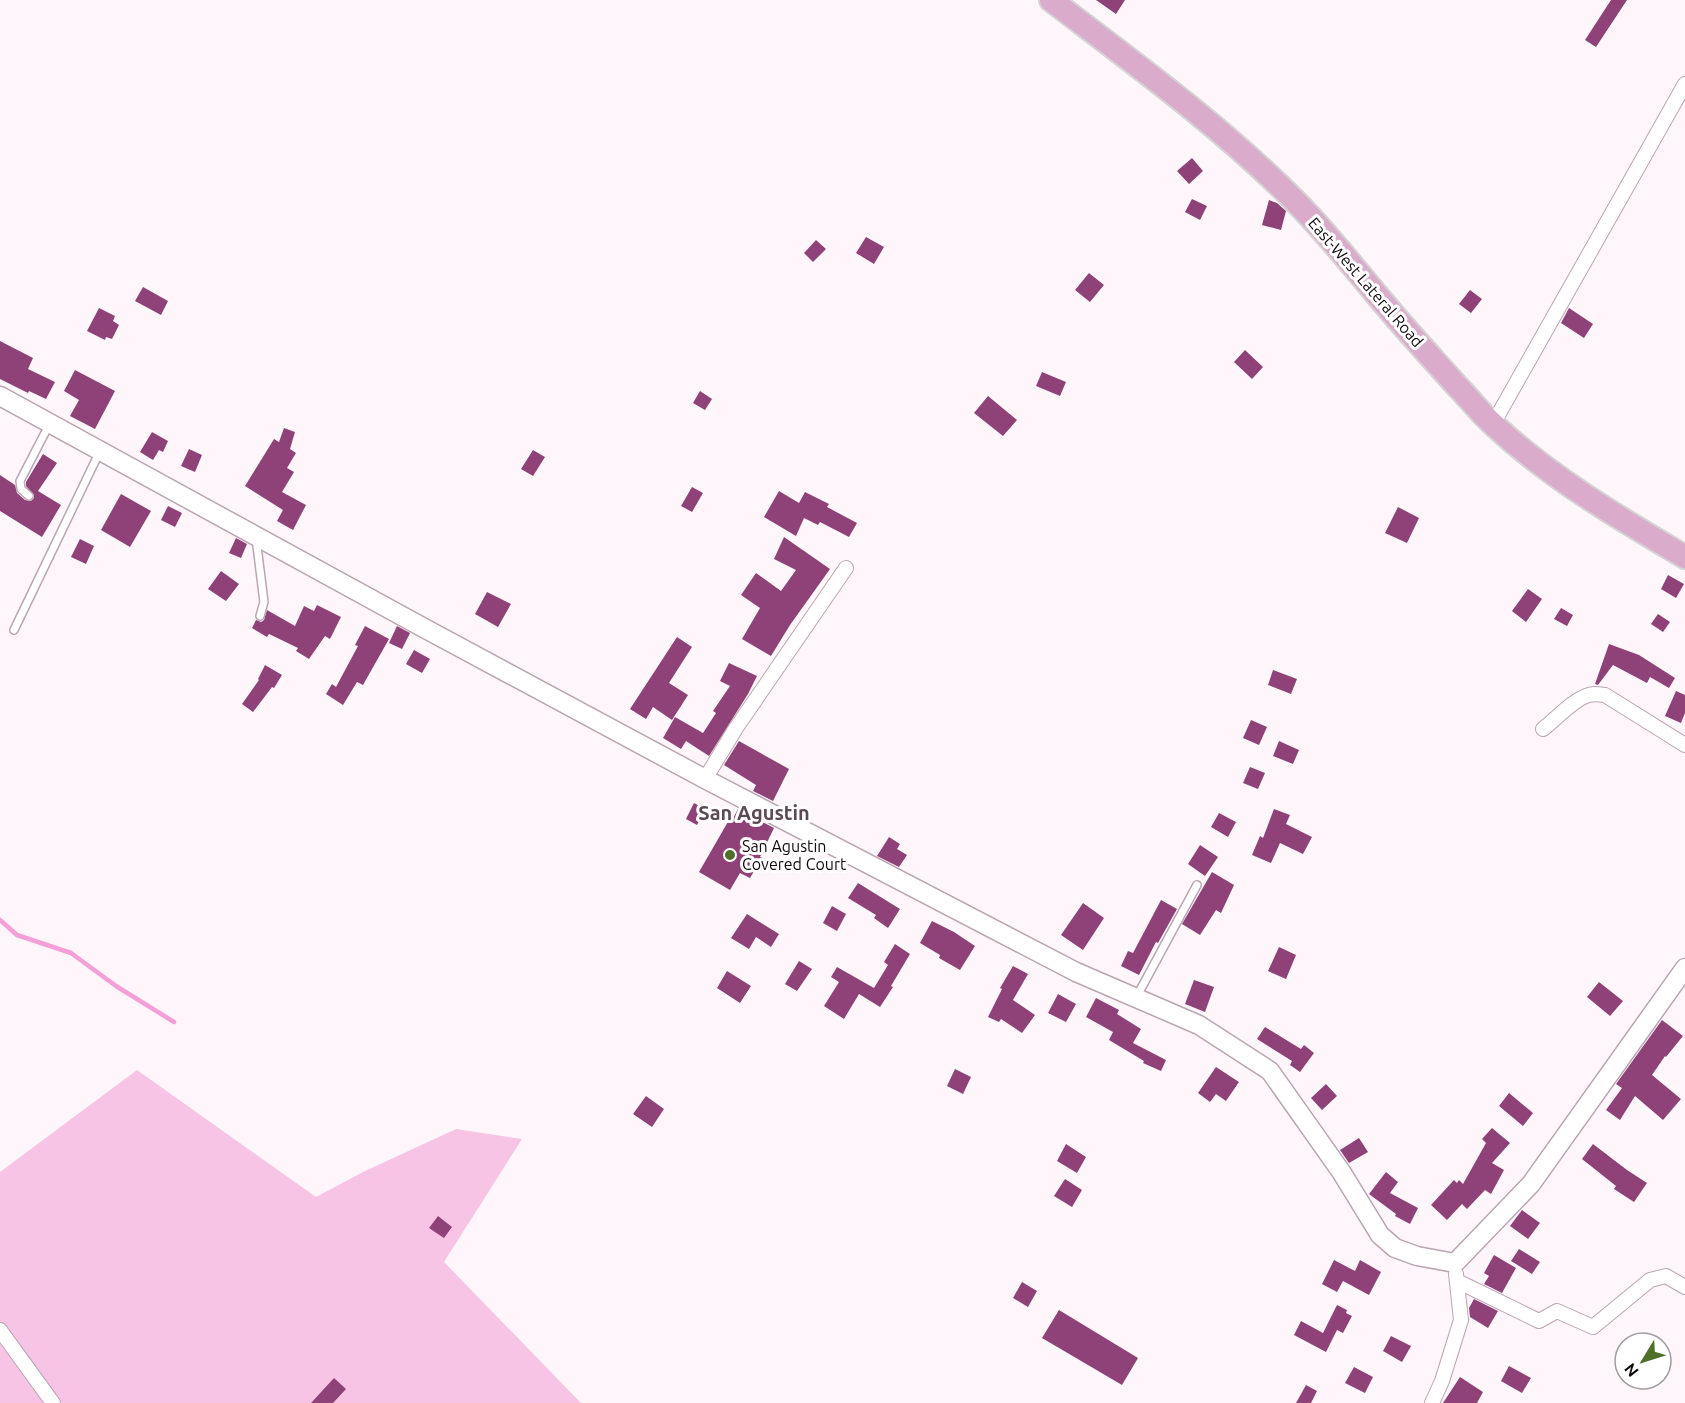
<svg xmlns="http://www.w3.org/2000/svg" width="1685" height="1403" font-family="Ubuntu,sans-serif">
<rect width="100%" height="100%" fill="#fff6fb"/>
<path fill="#f8c4e5" d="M137 1070 316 1197 363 1172 456 1129 522 1139 444 1262 581 1403H0V1172Z"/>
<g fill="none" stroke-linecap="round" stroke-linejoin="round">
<path stroke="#f49fd7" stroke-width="4.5" d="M0 920 17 935 71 953 116 986 174 1022"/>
</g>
<path fill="#8e4277" d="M1096 0H1125L1116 14Z
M1611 0H1627L1596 47 1585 40Z
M1192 158 1203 171 1189 184 1177 171Z
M1192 199 1207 206 1200 220 1185 212Z
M1269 200 1277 203 1286 211 1281 230 1262 225Z
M866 237 884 247 874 264 856 253Z
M816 240 826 249 813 262 804 253Z
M1089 273 1104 285 1090 302 1075 290Z
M143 287 168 301 161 315 135 301Z
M1470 290 1482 299 1471 313 1459 304Z
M99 308 115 316 113 321 119 325 112 339 106 337 105 340 87 331Z
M1569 308 1593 324 1584 338 1561 323Z
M0 341 33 358 28 369 55 382 46 399 29 391 28 393 0 379Z
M1245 350 1263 367 1252 379 1234 362Z
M75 370 115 391 95 429 70 416 79 400 64 391Z
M1042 372 1066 382 1060 396 1036 386Z
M700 391 712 399 705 410 693 403Z
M988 396 1017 420 1003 436 974 413Z
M284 428 295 432 290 449 296 453 287 468 294 472 282 492 306 505 293 530 277 521 283 510 245 486 274 439 279 442Z
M152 432 168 441 163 452 159 450 153 460 140 452Z
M189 449 202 455 195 472 181 466Z
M533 450 545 457 533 476 521 469Z
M43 454 57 463 38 491 61 505 42 537 0 511V475L15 485 17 493 25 500 31 501 34 498V495L26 486V482Z
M692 487 703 493 692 512 681 506Z
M779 491 799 503 805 492 829 504 827 507 857 523 849 537 820 522 818 525 804 518 796 536 764 517Z
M121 494 151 511 130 547 101 530Z
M168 506 182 513 175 527 161 520Z
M1398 507 1419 518 1407 543 1385 533Z
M784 537 830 569 790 625 771 656 742 639 760 608 741 595 756 573 781 591 796 570 774 559Z
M236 538 247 544 241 558 229 553Z
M80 539 94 546 86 564 71 557Z
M221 571 239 584 226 601 208 589Z
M1668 575 1684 584 1676 598 1661 589Z
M1528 589 1542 599 1526 622 1512 611Z
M487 592 511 604 498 627 475 614Z
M317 605 341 617 330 639 325 636 309 659 296 651 298 648 269 634 267 637 252 628 256 620 261 622 264 620 267 610 295 626 304 606 314 611Z
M1561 608 1573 615 1567 626 1554 619Z
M1658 614 1670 622 1663 632 1651 624Z
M365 626 389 639 363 685 357 682 343 705 326 694 332 684 336 687 358 646 355 645Z
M397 626 410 633 402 649 389 643Z
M677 637 692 647 669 683 688 695 672 720 653 707 646 719 630 709Z
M1609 644 1639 655 1675 678 1669 688 1650 677 1647 683 1613 665 1598 685 1595 684Z
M414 650 430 659 422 673 406 664Z
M729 663 757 676 748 694 709 756 686 741 681 749 663 738 675 717 703 733 716 713 713 711 730 686 720 681Z
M265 665 282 675 274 688 272 687 253 712 242 704 259 680 258 679Z
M1273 670 1297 679 1291 694 1268 685Z
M1676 691 1685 695V713L1681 723 1665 716Z
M1251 720 1267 727 1259 745 1243 738Z
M739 741 789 769 773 801 753 791 756 785 724 765Z
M1279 741 1299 750 1293 764 1273 756Z
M1250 767 1265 773 1258 789 1243 783Z
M694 803 705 809 697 825 686 819Z
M738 809 774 828 760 857 762 858 750 878 740 873 730 890 699 872 729 820 731 822Z
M1274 809 1290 815 1286 824 1312 837 1303 854 1280 843 1271 863 1252 855 1260 836 1263 838Z
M1219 813 1236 822 1228 837 1211 827Z
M889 837 900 844 897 849 907 855 899 867 877 856Z
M1200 845 1218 857 1205 876 1188 864Z
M1212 872 1234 885 1221 913 1216 910 1200 935 1182 924Z
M858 883 900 909 888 928 874 918 876 915 848 898Z
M1161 900 1177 909 1158 943 1156 942 1139 975 1121 966 1128 951 1133 953Z
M1083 903 1104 918 1083 950 1061 935Z
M832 906 846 914 837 931 823 923Z
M747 914 779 934 771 947 756 937 749 949 731 938Z
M932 921 954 932 975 946 960 970 939 958 940 955 920 943Z
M895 944 910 954 891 986 893 987 880 1007 859 994 844 1019 824 1006 839 982 831 977 837 967 874 988 888 965 884 962Z
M1279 947 1296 955 1286 979 1268 971Z
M799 961 812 969 797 991 785 984Z
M1013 966 1028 974 1013 1000 1035 1015 1022 1033 1001 1019 999 1022 988 1017 1002 989 1000 988Z
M727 971 751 986 740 1003 717 988Z
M1194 980 1214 987 1205 1012 1185 1004Z
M1599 982 1623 1001 1610 1016 1587 997Z
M1058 994 1076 1004 1066 1022 1048 1013Z
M1096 998 1119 1010 1117 1014 1141 1029 1133 1043 1166 1060 1161 1071 1143 1063 1144 1061 1109 1040 1113 1032 1086 1017Z
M1662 1020 1683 1036 1666 1057 1665 1056 1652 1075 1681 1099 1663 1120 1635 1096 1620 1120 1606 1110 1622 1088 1616 1084Z
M1265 1027 1301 1049 1304 1045 1314 1053 1300 1072 1290 1065 1292 1061 1257 1039Z
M1216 1067 1239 1082 1226 1101 1216 1094 1210 1102 1198 1093Z
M955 1069 971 1077 963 1094 947 1086Z
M1326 1084 1337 1096 1322 1110 1311 1098Z
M1509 1093 1533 1113 1523 1126 1499 1106Z
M646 1096 664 1109 652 1127 633 1114Z
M1492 1128 1510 1143 1492 1163 1504 1170 1491 1194 1485 1190 1467 1209 1462 1204 1447 1220 1431 1205 1454 1180 1457 1183 1459 1180 1463 1184 1486 1143 1482 1139Z
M1359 1138 1368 1152 1349 1163 1340 1150Z
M1066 1144 1086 1157 1077 1173 1057 1161Z
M1593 1144 1627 1170 1647 1183 1634 1202 1614 1189 1616 1186 1582 1159Z
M1386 1172 1398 1182 1390 1193 1418 1208 1410 1224 1395 1216 1396 1214 1369 1194Z
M1065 1179 1082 1190 1072 1207 1054 1196Z
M1522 1210 1540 1223 1528 1239 1510 1226Z
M438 1216 452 1227 444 1238 429 1228Z
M1519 1249 1540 1262 1532 1274 1511 1261Z
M1494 1255 1516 1268 1502 1293 1484 1284 1489 1276 1484 1273Z
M1334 1260 1355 1271 1360 1260 1381 1272 1369 1295 1343 1281 1337 1292 1322 1284Z
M1022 1282 1037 1291 1028 1307 1013 1298Z
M1474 1299 1498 1311 1488 1328 1470 1317 1469 1308Z
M1337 1305 1347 1310 1346 1313 1352 1316 1343 1333 1337 1330 1326 1352 1294 1335 1301 1321 1323 1333Z
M1059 1310 1138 1358 1122 1385 1042 1338Z
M1391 1336 1411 1346 1402 1362 1383 1351Z
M1509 1366 1531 1378 1522 1393 1501 1381Z
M1354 1367 1373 1377 1365 1393 1345 1383Z
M1460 1377 1483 1392 1477 1403H1443Z
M334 1378 346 1389 333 1403H311Z
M1306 1385 1317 1391 1311 1403H1296Z"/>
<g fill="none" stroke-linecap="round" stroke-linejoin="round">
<g stroke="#baa5b2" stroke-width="10">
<path id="service" d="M29 496 21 489 20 481 49 425
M256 538 264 602 260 616
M14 630 100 451
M1137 996 1197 885"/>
</g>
<g stroke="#baa5b2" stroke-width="16">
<path id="minor" d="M1493 424 1685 84
M1543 729C1555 720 1572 701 1586 696 1592 693 1598 694 1605 695L1685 745
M705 779 736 728 846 568
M1457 1281 1539 1321 1557 1311 1593 1327 1650 1280 1666 1276 1685 1287
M0 1330 53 1403
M1432 1403 1442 1381 1461 1320 1456 1274"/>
</g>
<g stroke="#baa5b2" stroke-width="21">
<path id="tertiary" d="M0 396 424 628 705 779 1076 972 1199 1025 1270 1071 1342 1173 1380 1235 1395 1248 1417 1256 1455 1263 1531 1184 1685 968"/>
</g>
<g stroke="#d4d3d4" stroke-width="26">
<path id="primary" d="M1051 0C1135 64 1221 126 1296 202 1327 233 1354 268 1382 301 1406 330 1432 358 1457 386 1470 399 1481 414 1495 426 1551 478 1619 518 1685 557"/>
</g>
<use href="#service" stroke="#fff" stroke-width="7"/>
<use href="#minor" stroke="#fff" stroke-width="14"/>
<use href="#tertiary" stroke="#fff" stroke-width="18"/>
<use href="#primary" stroke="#daabca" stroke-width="22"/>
</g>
<circle fill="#4e7028" stroke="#fff" stroke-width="2" cx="730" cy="855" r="6"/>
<g text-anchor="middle" stroke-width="6" stroke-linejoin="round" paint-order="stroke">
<g font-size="16" fill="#110a0f" stroke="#fff">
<text transform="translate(1366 282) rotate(49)" y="6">East-West Lateral Road</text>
</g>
<g font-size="16" fill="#110a0f" stroke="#fff" text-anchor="start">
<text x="742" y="852">San Agustin<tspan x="742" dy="18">Covered Court</tspan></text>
</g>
<g font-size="20" font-weight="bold" fill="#5b4954" stroke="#fff">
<text x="754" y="820">San Agustin</text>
</g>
</g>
<g transform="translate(1643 1361) rotate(232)"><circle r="28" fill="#ffffff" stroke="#a09d9f" stroke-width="1.5"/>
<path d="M0-4.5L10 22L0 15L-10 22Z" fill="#4e7028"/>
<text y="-9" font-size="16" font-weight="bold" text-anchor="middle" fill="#110a0f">N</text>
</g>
</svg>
